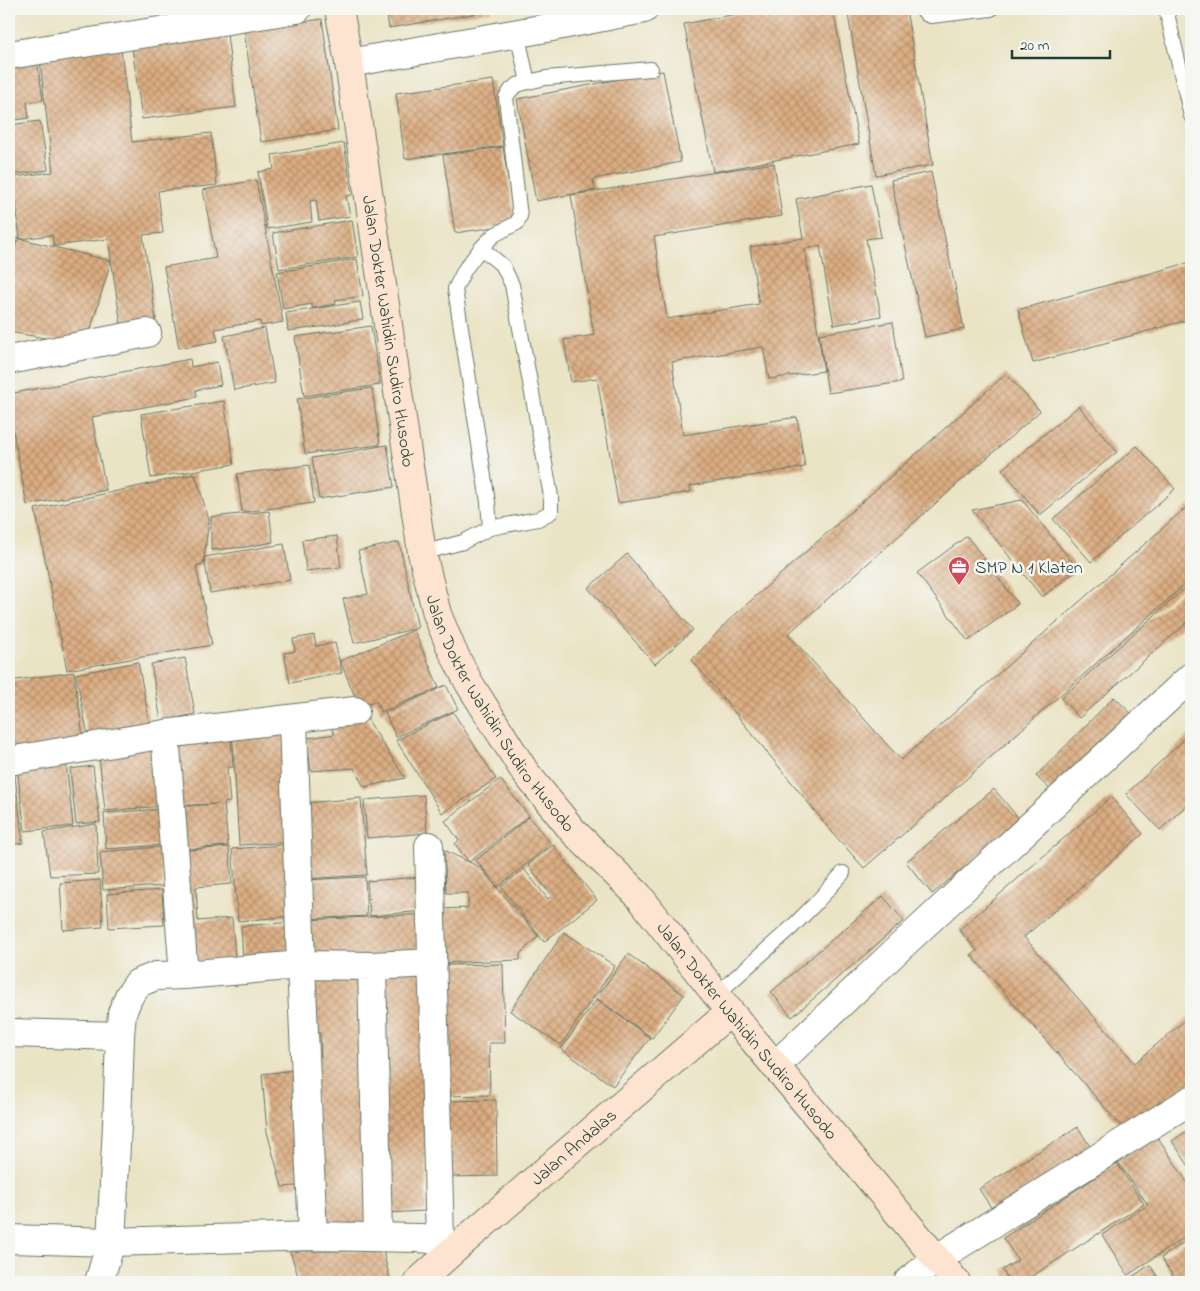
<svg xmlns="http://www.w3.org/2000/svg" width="1200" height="1291" font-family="'Indie Flower',sans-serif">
<defs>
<pattern id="building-cross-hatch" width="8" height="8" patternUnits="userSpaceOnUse" patternTransform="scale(1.25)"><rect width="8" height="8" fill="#dcad82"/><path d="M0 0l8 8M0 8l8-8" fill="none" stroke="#b28e6b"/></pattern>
</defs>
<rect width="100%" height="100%" fill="#f6f6f2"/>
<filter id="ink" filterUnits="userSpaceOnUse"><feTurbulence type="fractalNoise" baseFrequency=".02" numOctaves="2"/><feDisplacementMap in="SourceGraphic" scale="10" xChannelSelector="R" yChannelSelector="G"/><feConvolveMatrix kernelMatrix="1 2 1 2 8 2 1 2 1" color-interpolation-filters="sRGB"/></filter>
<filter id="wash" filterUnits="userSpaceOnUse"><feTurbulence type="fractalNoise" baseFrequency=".0096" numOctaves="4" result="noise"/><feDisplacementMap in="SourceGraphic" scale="20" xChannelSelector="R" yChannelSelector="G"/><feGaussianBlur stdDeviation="1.12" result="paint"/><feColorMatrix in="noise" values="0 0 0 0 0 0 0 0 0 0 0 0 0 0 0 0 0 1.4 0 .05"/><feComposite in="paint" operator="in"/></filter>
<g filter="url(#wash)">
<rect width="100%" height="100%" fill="#eae3c4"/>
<g id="blocks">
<path fill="url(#building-cross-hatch)" d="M167 9H261L170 26Z
M386 9H490L491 11 389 28Z
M763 9H833L859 144 713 172 684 24Z
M847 9H906L933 165 876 175Z
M322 19 338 130 261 142 244 31Z
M227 34 236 107 142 119 132 47Z
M120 41 132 142 211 133 217 185 158 191 163 233 143 235 156 320 121 325 108 239 54 246 52 235 20 239 13 177 53 172 40 60Z
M37 59 43 100 27 102 29 118 9 121V63Z
M663 71 681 162 593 179 595 190 536 201 517 99Z
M493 80 503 146 405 159 396 93Z
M40 121 48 170 9 175V125Z
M344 143 352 195 346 196 350 216 319 221 316 200 310 201 312 222 267 229 258 172 274 169 272 155Z
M503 147 515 224 455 233 443 155Z
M774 163 782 216 654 237 667 319 759 304 750 247 803 238 796 199 871 184 881 237 866 239 881 316 834 325 820 246 805 249 824 371 769 379 763 347 672 362 683 435 797 417 805 467 690 486 691 492 618 503 597 378 571 382 564 340 594 335 571 195Z
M931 172 964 329 925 337 891 180Z
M256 180 283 322 261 326 260 321 215 329 218 341 179 348 164 267 216 258 203 190Z
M352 220 358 257 279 269 273 233Z
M18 238 111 261 86 345 9 332 11 296 9 295V266Z
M357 259 363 296 335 300 336 304 312 308V304L283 309 277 272Z
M1191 262V319L1033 363 1018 310Z
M360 302 363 319 327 326 288 331 286 313Z
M893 322 902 382 828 393 819 334Z
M371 326 380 385 304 396 295 337Z
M265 328 275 383 234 390 224 336Z
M190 359 191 367 217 362 221 385 196 390 197 397 92 417 106 490 27 505 9 410V394Z
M1006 374 1040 411 788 634 901 760 1191 503V579L938 804 864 868 832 832 692 660 728 621Z
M372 388 380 445 305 454 297 399Z
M224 401 234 464 151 478 141 414Z
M1079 406 1117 452 1040 515 1002 469Z
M387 445 394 487 319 499 312 458Z
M1137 446 1175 489 1091 562 1053 519Z
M309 465 314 503 242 512 237 474Z
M195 474 209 520 203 565 196 566 212 645 67 670 35 509Z
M1022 500 1078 569 1042 597 972 510Z
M269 511 273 542 246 547 211 550V517Z
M337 536 341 567 306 571 302 540Z
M967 536 1018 604 968 641 917 573Z
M399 542 418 628 354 643 343 599 368 594 358 551Z
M284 544 290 580 210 593 204 557Z
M627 554 693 630 655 664 588 588Z
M1191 583V619L1079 718 1061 698Z
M414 630 439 688 381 712 376 701 360 708 340 661Z
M314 635 316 646 335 643 342 673 290 683 284 653 295 651 293 639Z
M185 658 195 714 161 721 151 664Z
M138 662 150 725 88 736 76 674Z
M74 672 84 744 9 755V681Z
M446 685 458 709 396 737 385 713Z
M1114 697 1135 717 1057 796 1036 776Z
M453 712 496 779 442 813 396 740Z
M364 714 405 778 364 787 354 768 311 771 307 738 335 734 325 719Z
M289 724 296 842 239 845 232 727Z
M1191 733V801L1160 830 1126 794Z
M231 736 233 767H227L230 802 224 803 228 846 176 850 173 807 217 804 173 806 169 741Z
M157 742 163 806 105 811 98 747Z
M66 762 73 826 25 831 17 768Z
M93 766 100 822 76 824 70 769Z
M9 768H14L23 843 9 845Z
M500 779 529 816 469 862 455 844 459 840 445 821Z
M994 789 1021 821 932 894 906 862Z
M424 795 427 833 367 838 364 800Z
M1111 797 1143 834 1024 937 1135 1063 1191 1015V1080L1129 1135 971 955 977 951 959 930Z
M361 798 367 875 306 879V803Z
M162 809 164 845 106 849 104 813Z
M529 817 551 844 498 887 476 860Z
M96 824 98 874 50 876 44 832Z
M294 844V916L238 921 232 849Z
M553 845 597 900 544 942 501 887 524 869 548 899 552 896 528 865Z
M160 847 163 886 103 890 100 852Z
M229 847 232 884 196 887 198 921 232 918 235 958 185 962 176 851Z
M444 850 481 868 538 936 520 954V960L439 963 437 909 468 908V893H446Z
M365 877 367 916 306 919 304 880Z
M420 877 423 911 370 916 367 881Z
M100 880 103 927 63 930 60 883Z
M162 890 164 925 109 928 107 894Z
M883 896 904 921 792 1017 771 992Z
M429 914 431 958 308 964 306 920Z
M294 922 297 956 243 960 241 926Z
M564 932 615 966 561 1045 510 1011Z
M628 954 684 995 652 1038 596 998Z
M503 964 505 1043H489L490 1095 442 1096 439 965Z
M428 968 426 1211 383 1213 374 970Z
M368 972 373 1227 320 1229 314 1058 321 1057 320 1033 315 1034 312 974Z
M597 999 650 1038 613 1086 561 1049Z
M303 1069 310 1185 282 1187 267 1132 262 1074Z
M496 1100 497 1176 447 1177 445 1101Z
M1078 1127 1094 1153 996 1215 979 1189Z
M1191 1128V1169L1172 1141Z
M1157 1136 1191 1188V1233L1128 1275 1102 1235 1148 1205 1118 1162Z
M1117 1163 1144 1204 1028 1279 1030 1282H1010L1002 1270 1018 1260 1003 1238Z
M1191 1237V1282H1177L1161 1258Z
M290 1251H383L390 1279 386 1282H300Z
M1150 1265 1161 1282H1124Z"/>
</g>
</g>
<g filter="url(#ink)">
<use href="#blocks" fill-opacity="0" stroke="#676" stroke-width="1"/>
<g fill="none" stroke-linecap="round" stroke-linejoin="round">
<g stroke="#676" stroke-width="16">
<path id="lane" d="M922 9 926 14 931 16 991 9
M1166 9 1191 116
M517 33 528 82
M481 248 494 235 517 223 520 216 507 107 506 97 511 90 517 85 528 82 546 78 651 69
M422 553 463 542 490 528 538 519 551 512V496L512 285 503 266 481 248 465 269 455 289 488 502 490 528
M717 994 791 928 814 905 843 873"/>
</g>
<g stroke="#676" stroke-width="30">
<path id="street" d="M9 55 297 9
M349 63 552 27 644 9
M9 360 147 333
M293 719 301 965 313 1236
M165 734 184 975
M9 761 165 734 355 711
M429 846 440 1240
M372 966 378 1237
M9 1033 120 1036 117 1125 111 1242 99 1282
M120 1036 122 1013 129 996 138 983 156 976 184 975 301 965 372 966 433 963
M775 1066 897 950 1191 677
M9 1239 111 1242 313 1236 420 1238 440 1240 457 1247
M908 1282 936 1259 1191 1100"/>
</g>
<g stroke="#676" stroke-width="30">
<g id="secondary">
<path id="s1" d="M339 9 349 63 422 553 437 614 452 650 469 683 525 772 573 831 638 895 730 1012 956 1282"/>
<path id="s2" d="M418 1282 457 1247 730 1012"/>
</g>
</g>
<use href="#lane" stroke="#fff" stroke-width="14"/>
<use href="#street" stroke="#fff" stroke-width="28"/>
<use href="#secondary" stroke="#fde4d0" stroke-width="28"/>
</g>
</g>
<defs>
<g id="office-pin" transform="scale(1.125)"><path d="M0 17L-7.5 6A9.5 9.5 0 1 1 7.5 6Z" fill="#d1495b" stroke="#f6f6f2"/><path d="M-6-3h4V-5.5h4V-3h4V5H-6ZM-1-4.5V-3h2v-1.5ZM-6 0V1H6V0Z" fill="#fff"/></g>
</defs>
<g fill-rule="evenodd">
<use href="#office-pin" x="959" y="567"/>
</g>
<g text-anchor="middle" stroke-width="5" stroke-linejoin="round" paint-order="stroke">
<g font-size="18" fill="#1f3d34" stroke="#f6f6f2">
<text dy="6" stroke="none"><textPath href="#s1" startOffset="326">Jalan Dokter Wahidin Sudiro Husodo</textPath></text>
<text dy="6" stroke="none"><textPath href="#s1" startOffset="731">Jalan Dokter Wahidin Sudiro Husodo</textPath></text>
<text dy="6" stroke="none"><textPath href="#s1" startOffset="1136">Jalan Dokter Wahidin Sudiro Husodo</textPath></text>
<text dy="6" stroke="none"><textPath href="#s2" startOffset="206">Jalan Andalas</textPath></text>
</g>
<g font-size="18" fill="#1f3d34" stroke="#f6f6f2" text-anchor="start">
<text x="975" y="573">SMP N 1 Klaten</text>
</g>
</g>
<rect width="1200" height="1291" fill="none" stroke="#f6f6f2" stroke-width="30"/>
<path d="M1012 50v8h98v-8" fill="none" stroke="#1f3d34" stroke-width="2.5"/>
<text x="1020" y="50" font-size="15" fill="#1f3d34" stroke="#f6f6f2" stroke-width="4" paint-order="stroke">20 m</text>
</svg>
